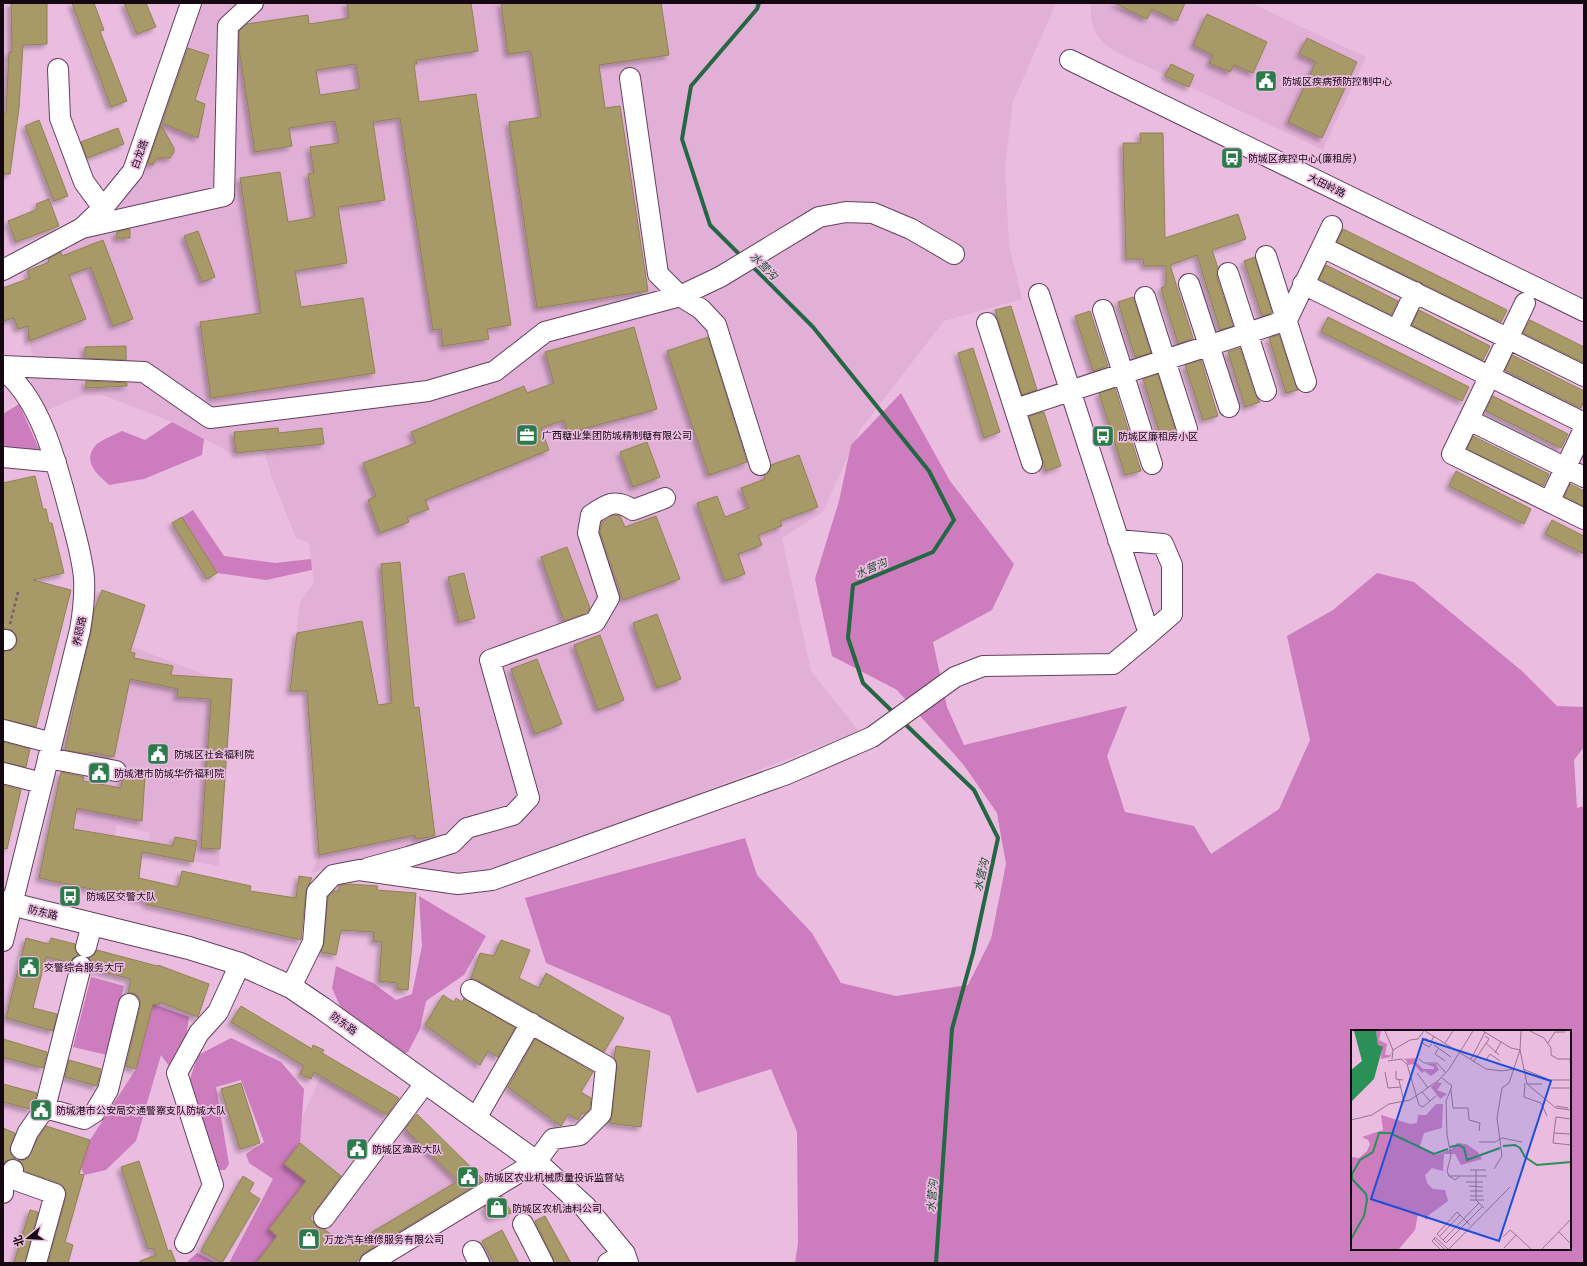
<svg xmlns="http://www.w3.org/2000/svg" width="1587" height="1266" font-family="Merriweather,'Noto Sans SC',serif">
<defs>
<filter id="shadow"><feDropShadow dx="-3.5" dy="3.5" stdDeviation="2" flood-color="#0004"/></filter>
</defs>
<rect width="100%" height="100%" fill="#eabde0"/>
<path fill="#e2b0d7" d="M202 3H1056L1013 102 1005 167 1009 244 1022 299 944 321 860 430 823 512 782 538 811 671 859 731 505 869 446 872 412 869 405 847 311 873 319 855 307 691H290L300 602 314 582 309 543 296 538 271 475 264 450 231 453 172 422 103 395 81 396 45 411 31 388 32 356 28 326 68 313 46 255 88 236 117 232 120 194 186 47Z
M1091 3H1251L1366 57 1323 150 1118 53 1103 43 1095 32 1091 18Z
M120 642 213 678 232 679 219 866 147 853 150 833 117 825 115 837 73 829 84 776 61 771 65 752 88 756 110 648Z
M321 1077 401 1125 451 1174 466 1196 353 1263H229L273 1179Z"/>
<path fill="#cd7cbe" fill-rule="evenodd" d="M901 393 950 481 1014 564 992 610 933 642 947 707 964 745 1127 706 1107 756 1125 812 1194 826 1211 854 1279 809 1310 740 1287 636 1333 610 1377 573 1414 582 1522 671 1557 706 1584 707V747L1574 760 1577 808 1584 806V1263H795L798 1243 797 1132 771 1069 697 1093 670 1016 546 963 525 898 745 838 757 875 812 933 841 983 896 996 968 985 991 939 1006 864 997 813 963 764 897 690 832 656 815 579 839 501 851 445ZM1352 1031H1570V1249H1352Z
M19 404 40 451 3 449V414Z
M172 422 204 439 202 455 144 479 109 485C98 475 82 462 95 446 99 441 116 434 122 431L145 440Z
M193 510 224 556 275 563 311 559 312 570 266 580 217 573 182 517Z
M419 896 486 936 464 975 426 1001 420 1029 408 1052 398 1055 343 1013 332 988 336 966 373 983 396 1000 412 994 422 946Z
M91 977 124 986 107 1055 73 1047Z
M153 1004 189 1017 183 1058 169 1066 161 1055 136 1141 106 1170 84 1175 81 1167 90 1140 136 1069Z
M231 1038 281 1062 304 1089 300 1143 284 1164 306 1181 269 1229 277 1236 256 1263H229L273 1179 249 1163 246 1154 264 1142 241 1080 216 1087 229 1164 225 1170H216L189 1082 198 1055Z
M197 1253 216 1263H186Z"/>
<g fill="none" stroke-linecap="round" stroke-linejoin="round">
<path stroke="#246742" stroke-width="4" d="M742 257 710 225 682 139 691 86 757 9 759 3
M750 264 813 327 929 471 954 520 933 552 853 585 848 638 863 683 895 714
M903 722 974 790 998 838 973 953 952 1029 936 1263"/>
</g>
<path fill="#a89968" stroke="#908251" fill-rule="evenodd" filter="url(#shadow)" d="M11 3H47V44L23 45 19 108 10 174H3V114H6L9 52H12Z
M72 3H94L104 30 100 31 127 101 111 107Z
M124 3H146L156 27 137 34Z
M347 3H471L478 51 416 60 417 64H414L419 102 476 94 511 325 487 329 489 339 443 346 441 329 433 330 400 118 373 122 385 200 338 207 347 263 295 271 301 307 363 298 375 373 211 398 200 322 261 313 240 178 280 172 288 222 315 217 308 174 314 173 310 147 339 143 335 121 289 128 292 146 255 152 239 49V31L247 24 308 15 309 24 349 18ZM356 64 360 89 320 95 316 70Z
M501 3H661L669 55 599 65 605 108 620 106 648 291 537 308 509 122 541 117 531 51 508 54Z
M1114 3H1185L1177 21 1152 9 1147 19Z
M1207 14 1267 42 1253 73 1234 65 1230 72 1209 63 1213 55 1193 45Z
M1307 38 1357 62 1322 138 1288 122 1316 62 1299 54Z
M188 48 209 55 195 100 205 104 198 138 162 123Z
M1171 64 1194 75 1189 87 1165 76Z
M39 120 68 196 54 201 25 126Z
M161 125 174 148V152L170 158H157L153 165 148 163Z
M118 128 124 144 87 158 81 142Z
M1140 133H1163L1165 238 1238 214 1246 239 1212 250 1218 268 1217 277 1233 326 1220 330 1197 255 1170 265 1193 338 1178 344 1161 288 1166 286V266H1144L1143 259H1126L1123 143H1141Z
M49 199 59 226 16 242 8 221 38 209 36 204Z
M130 229V238H116L117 232Z
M1343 229 1507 310 1501 322 1337 242Z
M198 231 215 277 202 282 184 236Z
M103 240 133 319 113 326 91 267 69 275 86 319 29 341 28 326 18 329 14 318 3 321V288L30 278 27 271 49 262 48 259 61 252 62 256Z
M1255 257 1272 313 1262 316 1244 261Z
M1326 265 1398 301 1391 315 1319 279Z
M1133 297 1151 353 1135 357 1118 302Z
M1011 306 1037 390 1022 395 995 310Z
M1419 310 1490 346 1483 360 1412 325Z
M1090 311 1108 366 1093 371 1075 316Z
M1328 317 1469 387 1462 401 1321 332Z
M1530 320 1584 347V363L1523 333Z
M634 327 657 409 568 433 564 420 541 428 549 450 425 500 429 509 407 517 409 522 380 533 368 500 376 496 363 463 416 443 411 432 524 386 527 393 554 383 545 352Z
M1279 335 1298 390 1286 393 1269 338Z
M708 337 747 462 709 475 667 351Z
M126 346V360L85 358V347Z
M973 348 1000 432 984 438 958 353Z
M1240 348 1255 395 1260 402 1245 407 1228 352Z
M1512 355 1584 391V401L1581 408 1505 370Z
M1201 360 1218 416 1203 420 1185 365Z
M1158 374 1175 429 1160 434 1143 379Z
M86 381 127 383V386L86 388Z
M1115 388 1141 471 1125 475 1099 393Z
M1493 396 1568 434 1561 448 1486 411Z
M1044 412 1061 466 1046 471 1029 416Z
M278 428 279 433 322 428 324 444 236 453 234 432Z
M1473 436 1549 474 1543 486 1467 449Z
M647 442 660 477 633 487 620 452Z
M799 455 818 507 780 521 782 526 758 535 762 545 738 554 745 574 725 581 697 503 717 496 725 517 749 508 741 488 765 479 764 476 769 472 771 465Z
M1456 471 1531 509 1524 524 1449 486Z
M35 476 43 509H46L49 523H52L64 573 33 580 71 590 36 727 3 719V652L12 650 16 645 17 640 16 635 12 630 3 628V483Z
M1570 484 1584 491V506L1564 497Z
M614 515 620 516 625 527 656 516 680 579 623 600 600 532 602 522Z
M182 517 217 573 207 579 172 523Z
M1552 520 1584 536V554L1545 534Z
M567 547 590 608 587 613 564 621 541 557Z
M400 562 414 708 419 707 435 836 416 839 415 835 319 855 307 691H290L297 633 362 621 378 705 392 703 381 564Z
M464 573 475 618 459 622 448 577Z
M102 590 145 605 130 652 135 653 134 658 173 666 171 675 232 679 220 849 201 848 211 699 177 697 178 689 130 679 114 757 89 752 88 754 65 750 80 677 91 633 94 611Z
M657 614 681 679 657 688 633 623Z
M600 635 624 700 598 710 574 645Z
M537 659 562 724 535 734 511 669Z
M3 742 30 749 26 767 3 762Z
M61 772 84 777 83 781 121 788 122 781 127 775 145 776 142 821 77 808 73 829 173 846 175 837 197 841 193 862 142 852 139 878 178 887 182 871 251 886 250 891 296 898 299 876 312 878 306 891 301 940 146 904 147 901 39 878Z
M3 785 21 790 7 849 3 848Z
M350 884 378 886 377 890 416 893 408 990 397 989V983L379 981 382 942 373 941 374 932 341 930 336 955 321 952 324 943 328 897 334 891H339V885Z
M26 938 49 944 51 938 75 944V950L78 955 73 958 70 963 46 957 33 1008 57 1014 53 1031 6 1018Z
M501 940 530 950 519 978 539 988 546 973 624 1018 604 1052 477 980 471 979 480 953 494 956Z
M97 950 157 966 158 965 209 984 198 1017 160 1002 159 1005 153 1004 136 1069 126 1066 140 1007V1000L137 995 132 993H128L131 979 92 969V963L89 958 94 955Z
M443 995 454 1002 456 998 462 1002 464 998 515 1028 498 1057 488 1051 480 1065 425 1025Z
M241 1006 312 1049 313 1045 324 1050 322 1053 399 1098 387 1115 314 1072 311 1079 300 1074 304 1066 231 1022Z
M3 1039 47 1052 43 1068 3 1057Z
M535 1039 593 1072 581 1092 591 1098 590 1109 584 1114 582 1113 578 1120 568 1114 561 1126 508 1087Z
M616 1046 650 1051 641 1127 609 1123 612 1115 617 1067 616 1061 614 1058Z
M69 1060 101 1069 97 1086 65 1077Z
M241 1083 260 1143 240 1149 221 1089Z
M3 1084 37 1093 34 1103 30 1109 3 1102Z
M417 1114 484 1180 364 1253 360 1259 353 1263H256L277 1236 269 1229 306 1181 284 1164 300 1143 341 1176 310 1218 317 1227 324 1229 347 1247 458 1181 405 1129Z
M46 1126 90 1140 79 1174 84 1175 65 1242 73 1245 68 1263H48L66 1197V1191L63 1186 59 1183 24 1171 22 1163 18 1160H23L28 1158 38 1138Z
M3 1128 15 1133 10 1150 12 1156 16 1159H11L6 1161 3 1165Z
M139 1161 168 1251 171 1250 176 1263H140V1261L156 1255 154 1248 148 1249 121 1167Z
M243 1176 254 1183 249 1192 260 1199 222 1263 201 1251Z
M502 1196 512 1213 490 1218 484 1207Z
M30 1210 38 1212 25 1263H14Z
M545 1216 571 1263H554L553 1258 535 1221Z
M502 1230 519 1263H494L482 1241Z"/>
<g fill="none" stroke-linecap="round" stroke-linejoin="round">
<g stroke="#65405e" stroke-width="22">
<path id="minor" d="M1070 60 1584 311
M58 69 60 118 84 182 103 208
M630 78 658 274 680 296 701 309 716 325 760 465
M82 228 224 196 228 26 253 3
M1322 247 1584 376
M1266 256 1306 382
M3 270 82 228 103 208 133 171 191 3
M1228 273 1266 391
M1189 284 1229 407
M1303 284 1584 423
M1145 297 1187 429
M1525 303 1452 454 1584 519
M1103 310 1152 464
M987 323 1032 463
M1397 330 1415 292
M3 366 144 372 210 418 428 391 495 371 545 332 680 296 720 277 819 217 846 212 873 213 911 229 954 254
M3 370C41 399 57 465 69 510 75 533 82 555 84 578 85 596 83 613 80 630L3 941
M1015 409 1287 320 1332 226
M1469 420 1584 477
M3 457 56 462
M1549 502 1584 429
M1118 540 1163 544 1172 565V614L1149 634
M3 640H6
M3 730 52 743
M48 758 116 771
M3 773 42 783
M368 868 408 857 452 843 467 828 513 815 529 798 490 660 595 622 609 598 588 533 591 515C607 504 616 498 633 510L665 498
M86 947 92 924
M291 987 313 942 317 892 333 875 359 870 458 884 492 880 787 774 872 737 955 677 983 666 1113 664 1149 634 1039 294
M45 1108 84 1119 95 1112 108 1090 129 1004
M476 1118 531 1023
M21 1149 28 1132 45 1108 81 966
M13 1170 10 1178 55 1194 36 1263
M3 1191V1193
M324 1218 426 1082
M523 1224 543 1263
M185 1243 213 1185 177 1073 199 1033 218 1012 240 964
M473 1251 479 1263
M370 1263 536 1162 553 1139 580 1135 601 1114 606 1066 471 990
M608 1263 624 1254"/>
</g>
<g stroke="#65405e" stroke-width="24">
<path id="major" d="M3 902 189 948 240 964 291 987 322 1008 536 1162 585 1207 624 1254 627 1263"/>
</g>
<path stroke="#775b71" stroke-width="2.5" stroke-dasharray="3 3" stroke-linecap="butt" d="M10 624 18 592"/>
<use href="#minor" stroke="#fff" stroke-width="20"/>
<use href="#major" stroke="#fff" stroke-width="22"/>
</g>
<defs>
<g id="civic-square" transform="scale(1.15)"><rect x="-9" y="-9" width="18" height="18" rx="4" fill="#2b7b4b" stroke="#eabde0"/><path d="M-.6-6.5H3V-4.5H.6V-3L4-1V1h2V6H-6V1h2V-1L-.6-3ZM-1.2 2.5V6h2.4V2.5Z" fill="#fff"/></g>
<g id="bus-square" transform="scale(1.15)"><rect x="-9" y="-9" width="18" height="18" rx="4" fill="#2b7b4b" stroke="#eabde0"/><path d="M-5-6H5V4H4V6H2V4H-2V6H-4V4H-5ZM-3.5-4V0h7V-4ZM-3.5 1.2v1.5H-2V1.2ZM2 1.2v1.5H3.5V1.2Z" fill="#fff"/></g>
<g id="office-square" transform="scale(1.15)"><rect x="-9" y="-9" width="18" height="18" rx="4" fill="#2b7b4b" stroke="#eabde0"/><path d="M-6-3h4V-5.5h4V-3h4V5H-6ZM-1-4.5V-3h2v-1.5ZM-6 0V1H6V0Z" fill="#fff"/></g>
<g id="shop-square" transform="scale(1.15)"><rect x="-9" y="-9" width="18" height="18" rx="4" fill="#2b7b4b" stroke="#eabde0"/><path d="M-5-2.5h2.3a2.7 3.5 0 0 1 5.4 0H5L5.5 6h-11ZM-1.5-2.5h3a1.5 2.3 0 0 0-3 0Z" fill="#fff"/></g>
</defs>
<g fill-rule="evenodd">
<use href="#civic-square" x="1266" y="81"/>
<use href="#bus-square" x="1232" y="158"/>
<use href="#office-square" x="527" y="435"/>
<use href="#bus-square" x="1103" y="436"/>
<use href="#civic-square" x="158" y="754"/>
<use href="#civic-square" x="99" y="773"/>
<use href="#bus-square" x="70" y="896"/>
<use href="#civic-square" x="29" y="967"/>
<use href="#civic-square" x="41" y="1110"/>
<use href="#civic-square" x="357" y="1149"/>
<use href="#civic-square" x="468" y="1177"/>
<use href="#shop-square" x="497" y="1208"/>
<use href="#shop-square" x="309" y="1239"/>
</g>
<g text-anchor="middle" stroke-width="3.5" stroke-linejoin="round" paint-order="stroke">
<g font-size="10" fill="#150712" stroke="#eabde0" text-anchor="start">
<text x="1282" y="85">防城区疾病预防控制中心</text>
<text x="1248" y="162">防城区疾控中心(廉租房)</text>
<text x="542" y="439">广西糖业集团防城精制糖有限公司</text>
<text x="1118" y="440">防城区廉租房小区</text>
<text x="174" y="758">防城区社会福利院</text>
<text x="114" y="777">防城港市防城华侨福利院</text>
<text x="86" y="900">防城区交警大队</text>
<text x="44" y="971">交警综合服务大厅</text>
<text x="56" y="1114">防城港市公安局交通警察支队防城大队</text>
<text x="372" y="1153">防城区渔政大队</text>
<text x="484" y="1181">防城区农业机械质量投诉监督站</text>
<text x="512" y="1212">防城区农机油料公司</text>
<text x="324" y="1243">万龙汽车维修服务有限公司</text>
</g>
<g font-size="10" fill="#150712" stroke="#eabde0">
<text transform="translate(139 154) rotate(-70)" y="4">白龙路</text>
<text transform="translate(1327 185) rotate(26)" y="4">大田岭路</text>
<text transform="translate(79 631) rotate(-78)" y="4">养颐路</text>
<text transform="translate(43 912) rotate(14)" y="4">防东路</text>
<text transform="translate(344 1023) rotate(36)" y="4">防东路</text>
</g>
<g font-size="11" font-style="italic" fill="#1e5031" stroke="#eabde0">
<text transform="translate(764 266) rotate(45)" y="4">水营沟</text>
<text transform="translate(871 568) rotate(-23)" y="4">水营沟</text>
<text transform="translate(981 875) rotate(-77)" y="4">水营沟</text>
<text transform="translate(932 1196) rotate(-86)" y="4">水营沟</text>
</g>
</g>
<g transform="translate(1351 1030)">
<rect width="220" height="220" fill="#eabde0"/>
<path d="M25 1H30L28 10 36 14 34 25H39L42 20 39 27 30 29 31 15H27ZM66 28 65 32 72 39H83V37L75 34H85L88 40 80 46 73 41 71 43 63 34 57 35 55 30 51 29ZM86 52 91 53 86 60 96 64 89 69 80 57ZM85 74H92L91 98 73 103 69 116 85 125 101 119 106 113 115 114 127 122 131 129 110 135 104 124H93L92 141 81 138 74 145 76 153 82 159 94 160 97 171 78 185 75 190 72 185 67 184 64 200 48 219H0V127L8 128 16 121 19 114 17 110 11 107 32 100 30 85 59 94 66 93 67 85H75Z" fill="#cd7cbe"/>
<path d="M3 1H25L27 15 32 16 23 49 0 72V40L11 31Z" fill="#2b9056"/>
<path fill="none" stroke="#2b9056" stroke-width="2" d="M152 116 164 115 169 118 174 127 186 135 220 132M99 117 108 115 113 118 116 130 149 118M0 209 13 186 16 170 15 164 1 149V144L9 130 22 122 28 103H39L83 124 97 119"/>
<path fill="none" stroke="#95748e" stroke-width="1" d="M34 1 42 20M74 1 135 39 151 41 163 39M132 1 160 18 169 20 158 53 151 58 146 88 151 126 143 139M170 1 169 20 176 54 205 78 220 80M179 1 193 8 200 18V25L207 29H219L220 41M74 8 80 12 83 6M70 12 78 17 81 14M94 13 102 1M135 13 148 25M197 13 204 2H214M83 15 100 27M87 19 84 24 94 31M144 23 150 12M41 29 42 20 59 10 67 9 73 1M68 29 73 33H86L95 43M120 29 134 2M135 30 139 24 149 31M37 31 50 29 56 34 68 75 72 77 85 66M123 31 138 9 134 6M172 39 199 50H220M45 41V49L52 50M34 42 37 58 50 57M66 43 77 58M91 48 101 56 95 71 96 105 100 125 96 141 98 146H136M48 50 53 72M174 53 173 67 190 73 196 86M176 54H191M220 57V77M200 58H219M100 60 102 78H117L118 90 129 93 128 101M71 62 79 71M205 76 217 78M220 89 205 87 203 103 220 104M0 90 21 85 38 74 59 70 88 50 98 39 122 1M203 103 202 113 220 115M128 112H144L151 108 171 112M119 140H135M125 140V170L133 178M98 146 104 150 109 146M115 152H132M118 156 132 157M119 161H132M119 166H132M119 170H133M119 195 106 182 86 204 95 213 132 176M208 202 220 214M165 205 180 219M88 207 109 185M152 207 159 200 165 205 153 218M83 209 84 207 97 219M83 209 93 219M83 209 81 211 89 219M92 210 128 173M98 219 159 157M191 219 220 189"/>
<path fill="#1d4ed8" fill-opacity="0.15" stroke="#1d4ed8" stroke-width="2" d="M72 9 200 51 148 211 20 169Z"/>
<rect width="220" height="220" fill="none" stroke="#150712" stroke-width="2"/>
</g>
<rect width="1587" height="1266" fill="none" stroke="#150712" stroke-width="8"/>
<g transform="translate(28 1238) rotate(252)" stroke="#eabde0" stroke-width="3" paint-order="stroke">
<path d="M0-3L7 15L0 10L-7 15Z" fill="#150712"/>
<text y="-6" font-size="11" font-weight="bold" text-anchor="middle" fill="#150712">北</text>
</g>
</svg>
